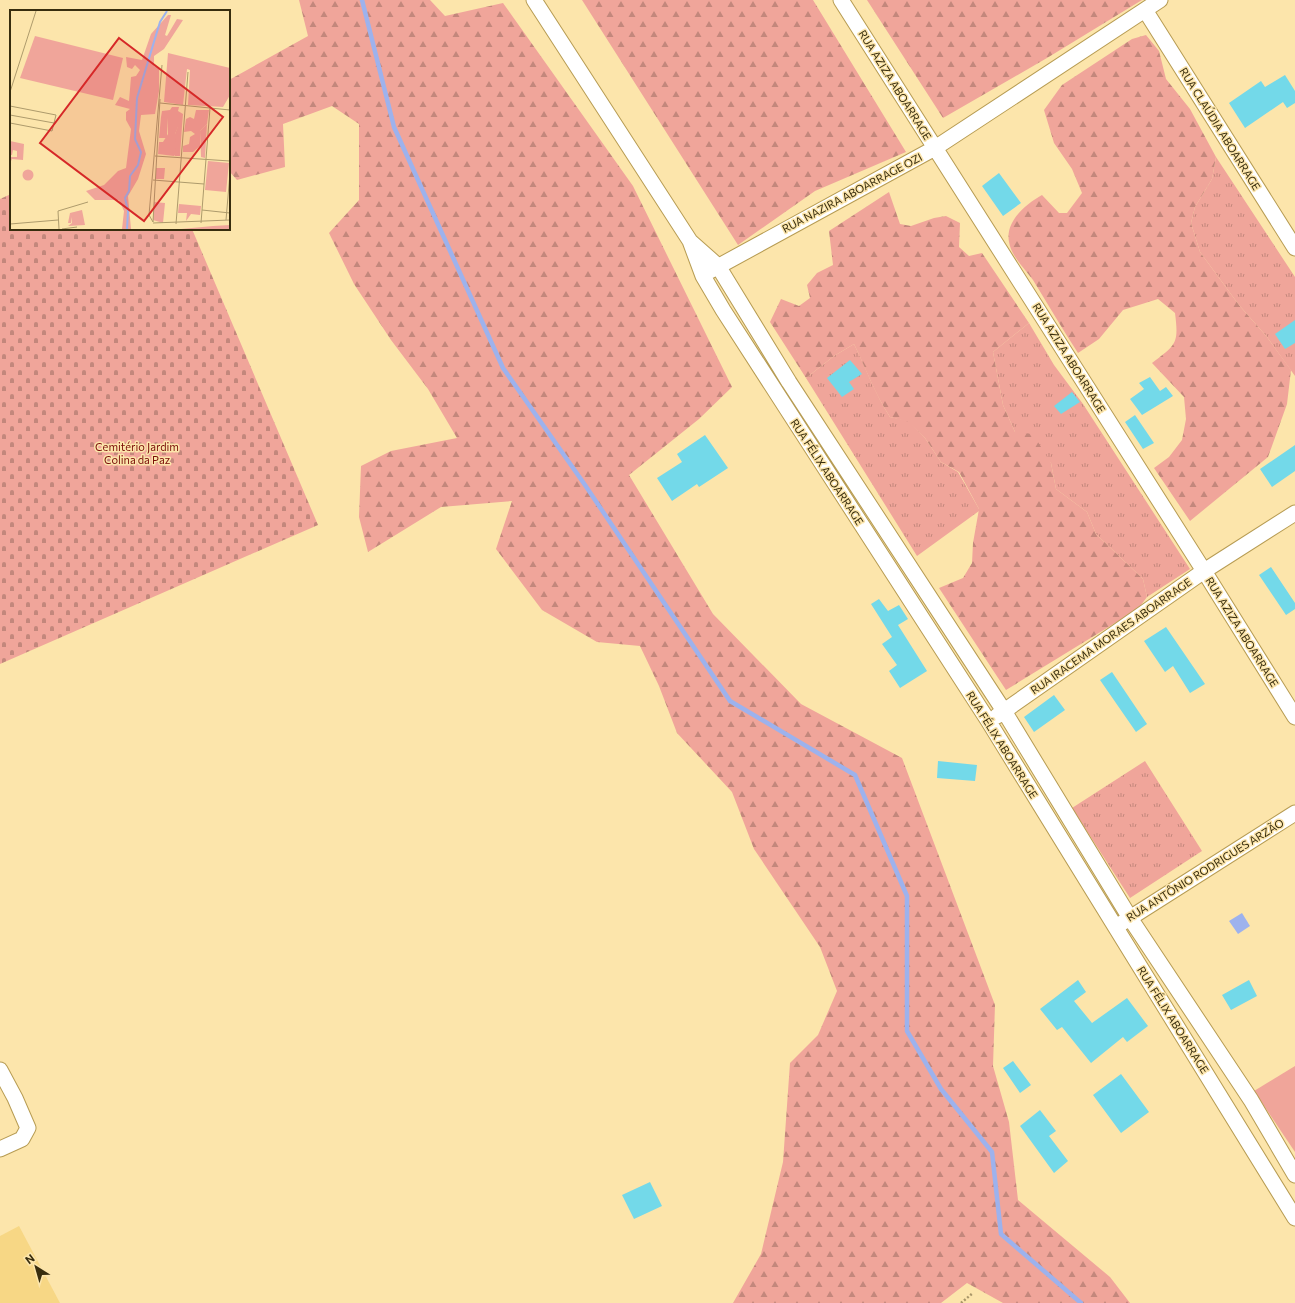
<svg xmlns="http://www.w3.org/2000/svg" width="1295" height="1303" font-family="Commissioner,sans-serif">
<defs>
<pattern id="grass-tufts" width="24" height="20" patternUnits="userSpaceOnUse"><rect width="24" height="20" fill="#f0a59a"/><path d="M3 7l-1-3M5 7V3M7 7l1-3M15 17l-1-3M17 17v-4M19 17l1-3" fill="none" stroke="#c3877c"/></pattern>
<pattern id="forest-firs" width="22" height="20" patternUnits="userSpaceOnUse"><rect width="22" height="20" fill="#f0a59a"/><path d="M5 1l3.5 6h-7zM16 11l3.5 6h-7z" fill="#c3877c"/></pattern>
<pattern id="cemetery-stones" width="16" height="16" patternUnits="userSpaceOnUse"><rect width="16" height="16" fill="#f0a59a"/><path d="M2 7V4a2 2 0 0 1 4 0v3zM10 15v-3a2 2 0 0 1 4 0v3z" fill="#c3877c"/></pattern>
</defs>
<rect width="100%" height="100%" fill="#fce5ab"/>
<path fill="#f7d785" d="M19 1226 60 1303H0V1236Z"/>
<path fill="url(#grass-tufts)" d="M1216 157 1295 277V376L1267 337 1239 305 1200 252 1191 223 1195 207 1212 179Z
M1029 323 1054 365 1083 404 1190 569 1147 597 1143 579 1096 534 1087 512 1056 489 1051 463 1015 432 1003 405 993 352Z
M854 344C866 368 875 394 890 417L909 421 925 438 941 462 958 472 979 509V511L917 556 806 378 834 356Z
M1145 761 1202 851 1130 898 1072 808Z"/>
<path fill="url(#forest-firs)" d="M299 0H430L445 16 503 3 633 186 732 387 699 419 629 475 713 614 801 704 902 758 995 1005 993 1066 1009 1122 1018 1200 1110 1277 1130 1303H1003L967 1283 941 1303H733L761 1254 783 1162 790 1063 818 1035 837 991 820 947 754 849 732 792 677 733 659 686 640 646 597 642 542 610 496 549 512 501 441 507 368 552 359 517 361 466 391 451 457 438 428 389 391 340 354 284 329 233 359 200V124L332 106 283 124 285 167 237 180 229 171V80L308 36Z
M582 0H813L906 152 815 191 738 245Z
M867 0H1142L1047 58 943 118Z
M1146 35 1159 51 1166 79 1190 109 1216 157 1212 179 1195 207 1191 223 1200 252 1239 305 1267 337 1291 370 1287 404 1268 457 1190 521 1154 468 1169 457 1182 440 1186 419 1184 397 1152 363C1176 345 1179 344 1175 313L1158 299 1123 310 1099 339 1078 353C1062 329 1048 304 1033 280 1025 269 1011 256 1009 242 1005 221 1026 204 1042 195L1059 213H1067L1082 193 1072 169 1054 143 1044 110 1062 85 1132 39Z
M889 192 900 224 911 226 934 218 946 216 960 223 959 247 969 256 982 253 1029 323 993 352 1003 405 1015 432 1033 434 1051 463 1056 489 1087 512 1096 534 1143 579 1147 597 1138 609 1006 690 939 588 963 578 972 563 973 543 979 509 959 472 941 462 925 438 909 422 890 417C875 394 866 369 854 344L834 356 806 378 770 322 781 299 799 306 810 298 807 285 817 273 833 265 829 231Z"/>
<path fill="url(#cemetery-stones)" d="M11 194V229H192L318 525 0 664V199Z"/>
<path fill="#f0a59a" d="M1295 1066V1152L1254 1091Z"/>
<path fill="#9db2ed" d="M1242 913 1250 926 1238 934 1229 921Z"/>
<g fill="none" stroke-linecap="round" stroke-linejoin="round">
<path stroke="#9db2ed" stroke-width="4.5" d="M362 0 394 127 503 368 585 485 730 701 855 775 907 896V1031L941 1089 992 1152 1001 1234 1081 1303"/>
</g>
<path fill="#73d9e9" d="M1285 75 1295 91V103L1287 108 1283 102 1245 128 1229 103 1261 81 1265 87Z
M999 173 1021 203 1003 216 982 186Z
M1295 320V343L1285 349 1275 334Z
M850 360 862 374 849 382 854 389 842 397 827 378Z
M1150 377 1160 391 1166 387 1173 396 1142 415 1130 399 1144 389 1139 383Z
M1072 392 1080 402 1061 414 1054 406Z
M1135 415 1154 443 1143 449 1125 422Z
M705 435 728 468 699 487 697 484 672 501 657 478 682 462 677 454Z
M1295 445V471L1272 487 1260 469Z
M1271 567 1295 603V609L1286 615 1259 575Z
M879 599 888 611 899 605 908 619 898 625 927 671 900 688 889 671 897 665 882 644 892 637 871 604Z
M1166 627 1205 684 1190 693 1173 666 1165 672 1144 641Z
M1112 672 1147 724 1136 732 1100 680Z
M1054 695 1065 710 1034 732 1024 717Z
M938 761 977 765 975 781 937 778Z
M1078 980 1086 992 1074 1001 1092 1023 1127 998 1148 1026 1127 1042 1123 1037 1091 1063 1062 1027 1057 1030 1040 1009Z
M1249 980 1257 996 1231 1010 1222 995Z
M1013 1061 1031 1085 1020 1093 1003 1068Z
M1121 1074 1149 1112 1121 1133 1093 1095Z
M1040 1110 1056 1131 1049 1136 1068 1161 1054 1173 1020 1126Z
M650 1182 662 1206 634 1219 622 1195Z"/>
<g fill="none" stroke-linecap="round" stroke-linejoin="round">
<g stroke="#b79c53" stroke-width="17">
<path id="minor" d="M534 0 690 241 703 276 723 310 989 722 1295 1218
M841 0 1204 571 1295 717
M1145 10 1295 248
M691 242 718 266 789 382 1004 711 1130 918 1251 1100 1295 1175
M710 271 935 148 1160 0
M997 716 1204 571 1295 513
M1122 923 1295 813
M0 1070 15 1098 28 1128 22 1139 0 1149"/>
</g>
<path stroke="#a89668" stroke-width="2.5" stroke-dasharray="2 2" stroke-linecap="butt" d="M961 1303 973 1293"/>
<use href="#minor" stroke="#fff" stroke-width="15"/>
</g>
<g text-anchor="middle" stroke-width="3" stroke-linejoin="round" paint-order="stroke">
<g font-size="11" fill="#382d0e" stroke="#fce5ab">
<text transform="translate(895 85) rotate(58)" y="4">RUA AZIZA ABOARRAGE</text>
<text transform="translate(1220 129) rotate(58)" y="4">RUA CLAÚDIA ABOARRAGE</text>
<text transform="translate(852 193) rotate(-28)" y="4">RUA NAZIRA ABOARRAGE OZI</text>
<text transform="translate(1069 358) rotate(58)" y="4">RUA AZIZA ABOARRAGE</text>
<text transform="translate(827 472) rotate(57)" y="4">RUA FÉLIX ABOARRAGE</text>
<text transform="translate(1242 632) rotate(58)" y="4">RUA AZIZA ABOARRAGE</text>
<text transform="translate(1111 636) rotate(-35)" y="4">RUA IRACEMA MORAES ABOARRAGE</text>
<text transform="translate(1002 745) rotate(58)" y="4">RUA FÉLIX ABOARRAGE</text>
<text transform="translate(1205 870) rotate(-32)" y="4">RUA ANTÔNIO RODRIGUES ARZÃO</text>
<text transform="translate(1173 1020) rotate(58)" y="4">RUA FÉLIX ABOARRAGE</text>
</g>
<g font-size="11" fill="#790c07" stroke="#fce5ab">
<text x="137" y="451">Cemitério Jardim<tspan x="137" dy="13">Colina da Paz</tspan></text>
</g>
</g>
<g transform="translate(10 10)">
<rect width="220" height="220" fill="#fce5ab"/>
<path d="M151 107H157V128H149ZM197 114 195 148 191 147 190 121ZM168 116H172L170 146H165V124ZM0 131 14 134 13 150 2 149 0 153 1 147H7V141L3 140 2 145H0ZM146 158H155L154 169H146ZM169 194 191 196 190 205 181 204 176 211 177 203H168ZM220 215V219H171L203 216Z" fill="#f0a59a"/>
<path d="M158 5H161L155 25 157 26 167 9 173 10 154 39 144 46V56L149 59V81L145 104 131 105 129 121 136 144 128 169 118 186 121 219H112L114 201 109 190H85L76 181 94 175 108 161 116 158 121 119 116 110V102L120 99 105 95 110 87 119 91 121 67 126 66 130 60 125 55 122 59 117 57 116 47 132 50 141 24ZM158 43 220 58V85L213 97 178 95 180 60 177 59 173 95 154 92ZM162 97H169L168 101 173 104 172 116 168 117 165 124 166 144 164 146 148 144 149 132H153L158 124 157 108 151 107 152 101 160 100ZM186 100H199L197 114 190 121V136L183 142H173V136L179 134 180 127 185 124 181 121 174 122 176 109 180 107 184 109ZM198 151 219 153 216 182 195 180Z" fill="#f0a59a"/>
<path d="M25 26 113 48 103 90 10 68Z" fill="#f0a59a"/>
<path d="M144 192 155 193 153 213 143 210ZM72 200 75 215 58 216 62 213 61 207V213H58L60 203Z" fill="#f0a59a"/>
<path d="M12.5 165a5.5 5.5 0 1 1 11 0a5.5 5.5 0 1 1-11 0Z" fill="#f0a59a"/>
<path fill="none" stroke="#9db2ed" stroke-width="2" d="M117 219 118 201 115 188 119 181 120 166 128 155 131 142 125 129 127 88 150 12 157 1"/>
<path fill="none" stroke="#ae9b6c" stroke-width="1" d="M0 82 26 1M150 89 143 212 139 205 152 55M150 93 220 100M0 96 46 105 42 121 0 113M0 105 44 113M145 146 220 151M143 170 194 174M192 200 220 203M216 210 220 163M143 213 220 210M191 213 200 98M0 214 48 210M166 214 178 62M49 219 48 201 78 192M52 219 67 217"/>
<path fill="#d62828" fill-opacity="0.15" stroke="#d62828" stroke-width="2" d="M109 28 213 107 134 211 30 133Z"/>
<rect width="220" height="220" fill="none" stroke="#382d0e" stroke-width="2"/>
</g>
<g transform="translate(36 1267) rotate(323)" stroke="#fce5ab" stroke-width="3" paint-order="stroke">
<path d="M0-3L7 15L0 10L-7 15Z" fill="#382d0e"/>
<text y="-6" font-size="11" font-weight="bold" text-anchor="middle" fill="#382d0e">N</text>
</g>
</svg>
